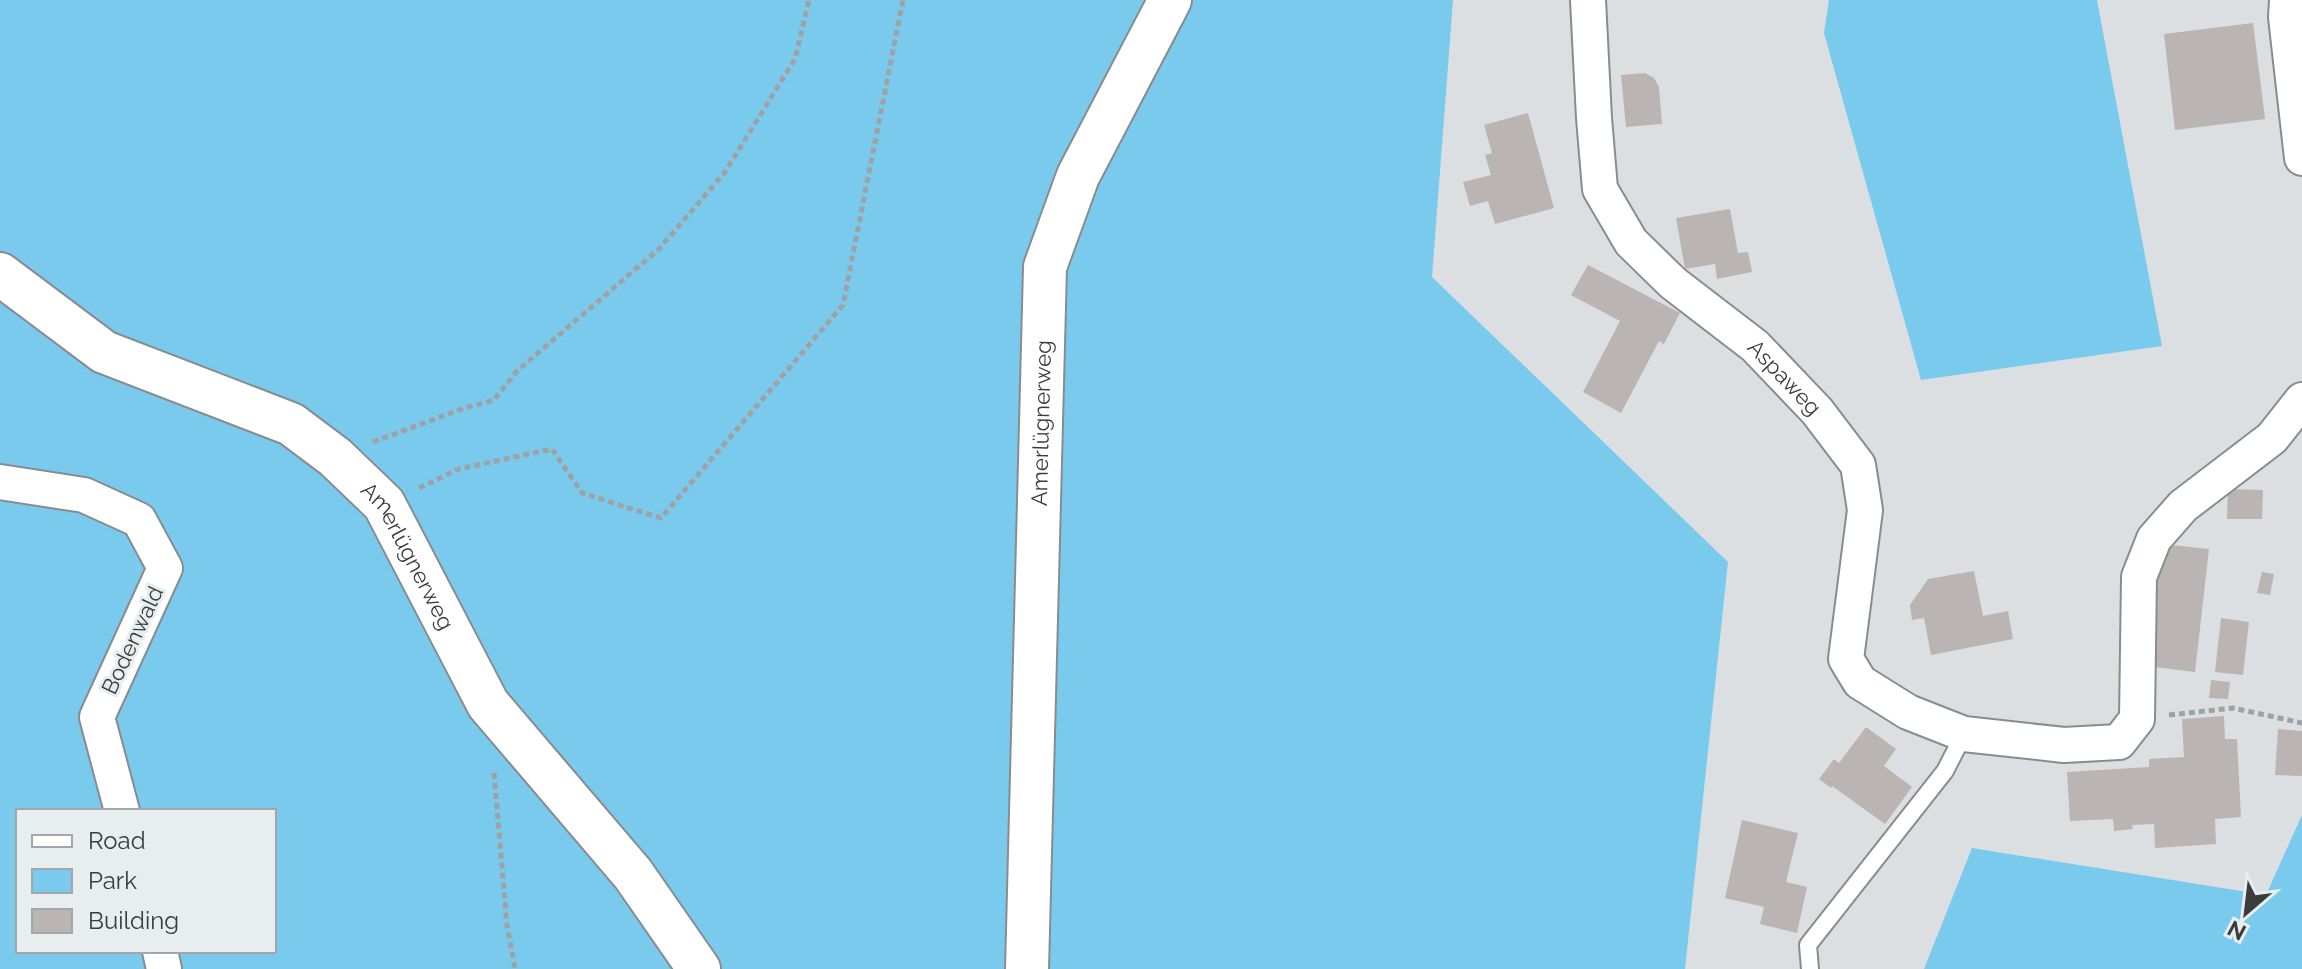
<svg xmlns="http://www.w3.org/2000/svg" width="2302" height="969" font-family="Raleway,sans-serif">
<rect width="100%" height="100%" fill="#dbdfe2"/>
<path fill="#7acaee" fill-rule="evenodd" d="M0 0H1453L1432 277 1728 562 1685 969H0ZM18 811H274V951H18Z
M1829 0H2097L2162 346 1921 380 1824 33Z
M2302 815V969H1924L1972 848 2266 895Z"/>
<path fill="#bab4b3" d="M2253 23 2265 119 2175 130 2164 34Z
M1645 73 1654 78 1659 87 1662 124 1626 127 1621 75Z
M1528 113 1554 208 1495 224 1488 201 1470 206 1463 182 1491 175 1485 155 1492 153 1484 125Z
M1730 209 1738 253 1748 252 1752 272 1717 279 1715 264 1685 269 1676 218Z
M1588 265 1680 313 1664 344 1659 341 1621 413 1583 392 1620 321 1571 295Z
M2228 489 2263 490 2262 519H2227Z
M2162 544 2209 549 2195 672 2154 667 2156 653 2150 652Z
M1974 571 1983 616 2008 611 2013 639 1931 655 1924 618 1912 620 1910 605 1928 579Z
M2262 572 2274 574 2270 595 2257 593Z
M2221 618 2249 622 2243 675 2215 672Z
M2211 680 2230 682 2228 699 2209 698Z
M2224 716 2225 739H2237L2241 817 2215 819 2216 844 2155 848 2154 824 2132 825 2133 829 2114 831 2113 819 2070 821 2067 772 2149 767V759L2184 757 2182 719Z
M1866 727 1896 749 1884 766 1912 787 1885 824 1832 786 1831 788 1819 779 1834 759 1839 763Z
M2278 729 2302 731V776L2275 775Z
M1742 820 1798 833 1786 882 1807 887 1797 933 1760 924 1764 907 1725 898Z"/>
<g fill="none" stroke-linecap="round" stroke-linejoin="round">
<g stroke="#888c8f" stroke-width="20">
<path id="service" d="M1810 969 1808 945 1945 771 1964 734"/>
</g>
<g stroke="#888c8f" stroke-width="38">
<g id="minor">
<path id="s1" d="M1588 0 1594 118 1600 189 1631 242 1673 283 1755 346 1817 411 1858 465 1865 510 1846 659 1860 682 1908 712 1964 734 2064 745 2119 742 2137 719 2139 577 2154 539 2183 506 2272 438 2302 400"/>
<path d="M2287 0 2286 17 2302 158"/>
<path d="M0 482 84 495 139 520 165 568 97 717 122 811"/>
<path d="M160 951 164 969"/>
</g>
</g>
<g stroke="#888c8f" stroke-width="46">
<g id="tertiary">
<path id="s2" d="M0 274 104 352 291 424 335 457 384 504 488 704 633 874 699 969"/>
<path id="s3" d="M1027 969 1045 267 1078 176 1170 0"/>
</g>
</g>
<path stroke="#9ea2a4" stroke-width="5" stroke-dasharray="6 4" stroke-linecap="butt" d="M373 442 459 410 494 400 517 371 659 249 725 172 795 59 809 0
M419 488 459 469 552 449 582 493 661 518 843 305 903 0
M2169 715 2233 708 2302 723
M494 773 507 925 515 969"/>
<use href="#service" stroke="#fff" stroke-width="16"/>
<use href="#minor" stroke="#fff" stroke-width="34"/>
<use href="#tertiary" stroke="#fff" stroke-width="42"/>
</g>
<g text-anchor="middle" stroke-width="6" stroke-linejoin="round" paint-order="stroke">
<g font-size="22" fill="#3a3c3d" stroke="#e8edef">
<text dy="8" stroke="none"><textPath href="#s1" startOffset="456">Aspaweg</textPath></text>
<text dy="8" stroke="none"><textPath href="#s3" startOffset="546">Amerlügnerweg</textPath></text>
<text dy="8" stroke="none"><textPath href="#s2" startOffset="510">Amerlügnerweg</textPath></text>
<text transform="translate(132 640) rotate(-65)" y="8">Bodenwald</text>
</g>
</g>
<rect x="16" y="809" width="260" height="144" fill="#e8edef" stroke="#a2a6a8" stroke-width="2"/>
<rect x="32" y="835" width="40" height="12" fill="#ffffff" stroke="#a2a6a8" stroke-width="2"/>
<text x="88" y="849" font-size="24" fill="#3a3c3d">Road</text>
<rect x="32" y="869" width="40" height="24" fill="#7acaee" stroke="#a2a6a8" stroke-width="2"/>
<text x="88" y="889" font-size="24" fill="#3a3c3d">Park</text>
<rect x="32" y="909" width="40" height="24" fill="#bab4b3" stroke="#a2a6a8" stroke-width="2"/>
<text x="88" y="929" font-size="24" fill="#3a3c3d">Building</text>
<g transform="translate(2246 913) rotate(208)" stroke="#e8edef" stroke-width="6" paint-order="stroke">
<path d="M0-6L14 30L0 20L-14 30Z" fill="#3a3c3d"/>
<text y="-12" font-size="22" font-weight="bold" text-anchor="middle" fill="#3a3c3d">N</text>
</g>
</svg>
